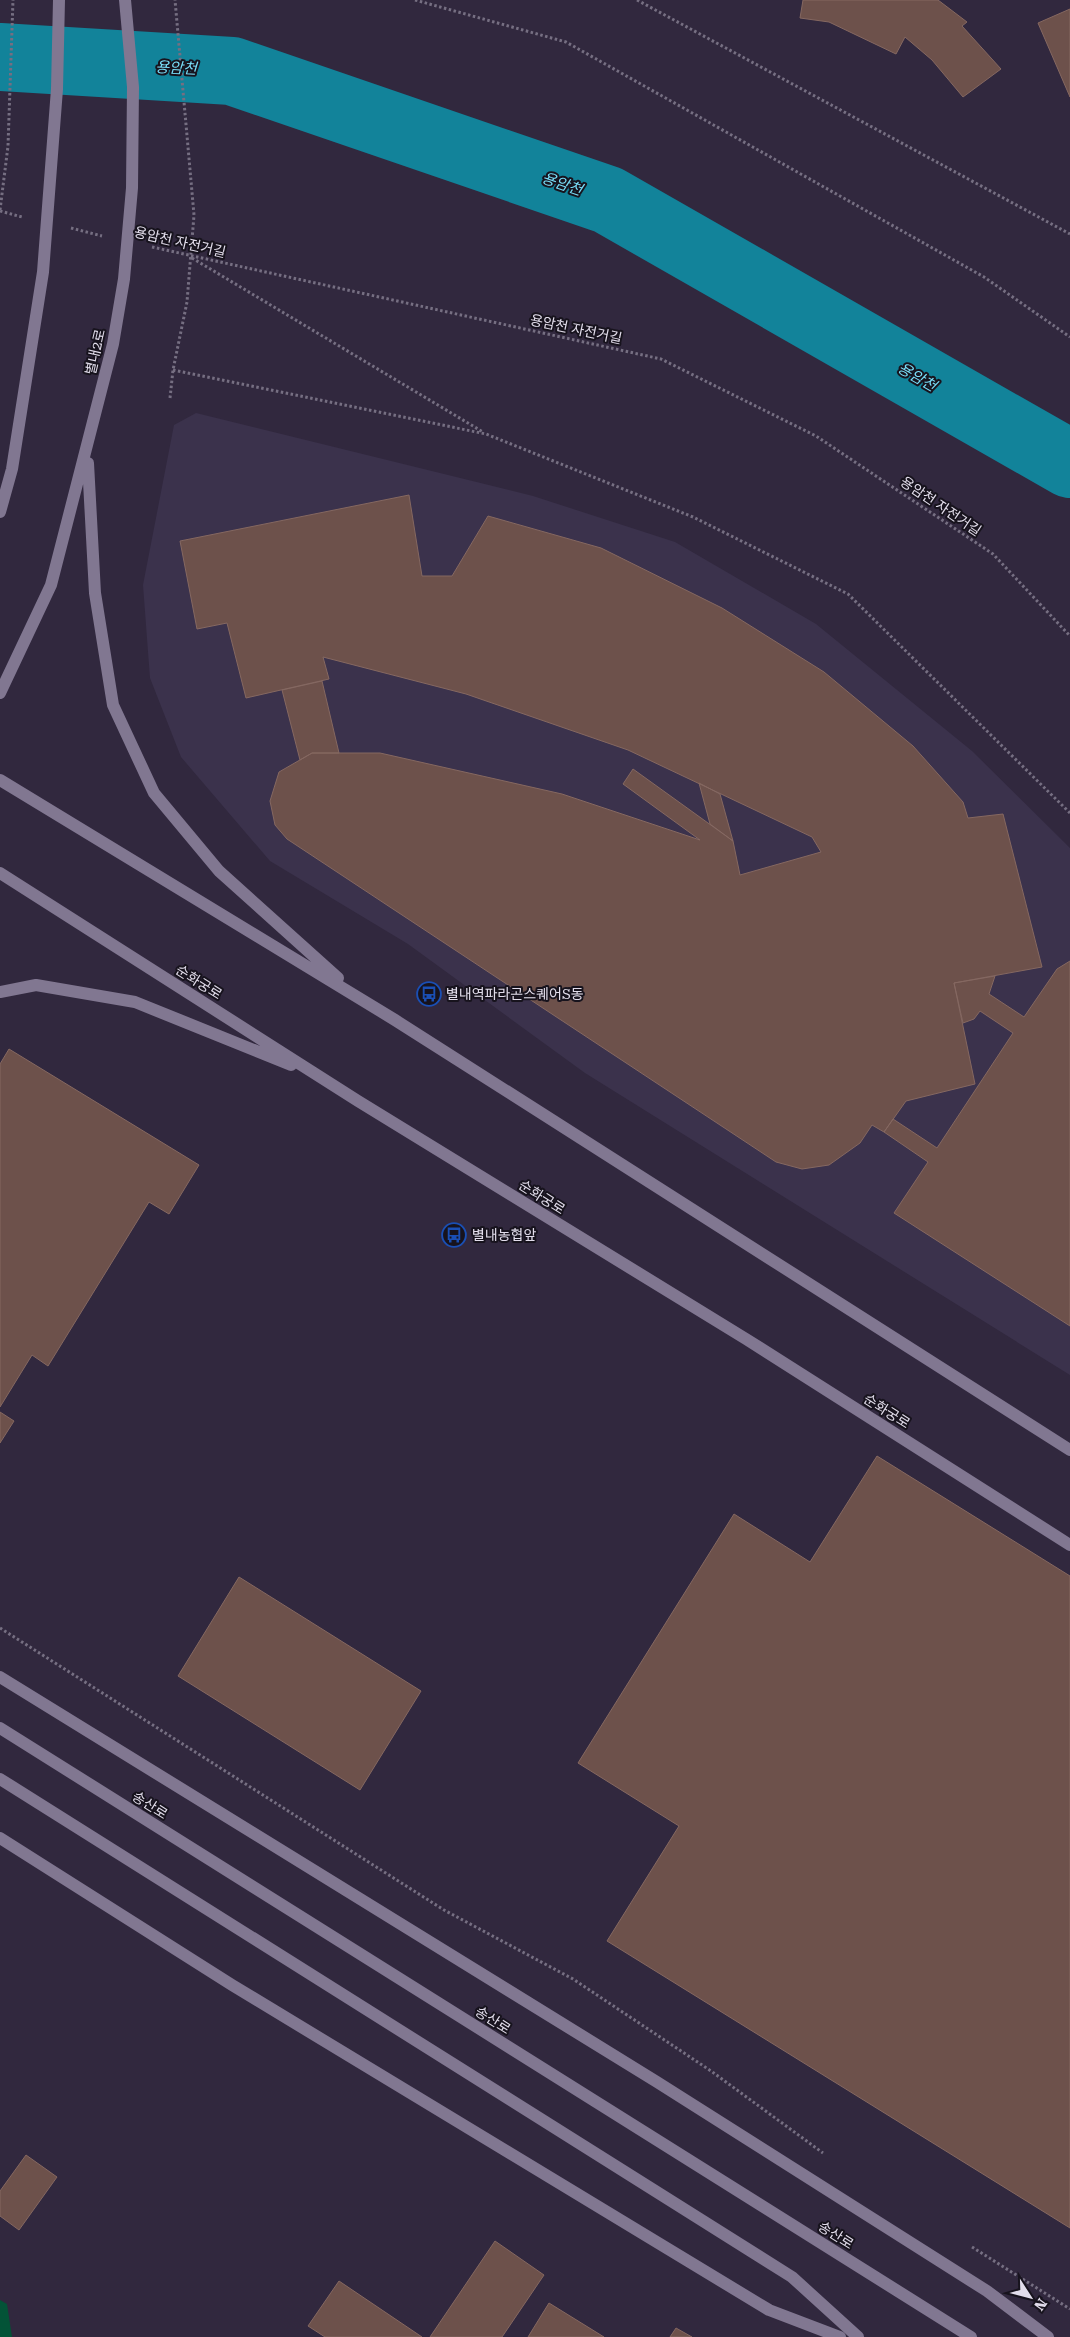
<svg xmlns="http://www.w3.org/2000/svg" width="1070" height="2337" font-family="'Roboto Serif','Noto Sans KR',serif">
<rect width="100%" height="100%" fill="#31283e"/>
<path fill="#3b324c" d="M196 413 533 496 675 542 816 624 972 751 1070 848V1375L585 1073 408 944 270 861 181 757 150 678 143 585 174 425Z"/>
<path fill="#035337" d="M0 2300 7 2304 12 2337H0Z"/>
<g fill="none" stroke-linecap="round" stroke-linejoin="round">
<path stroke="#12839a" stroke-width="68" d="M0 57 232 71 608 200 1070 464"/>
</g>
<path fill="#6d514b" stroke="#856861" d="M803 0H938L967 22 962 26 1001 69 963 97 932 60 905 37 896 54 829 22 800 18Z
M1070 9V97L1038 23Z
M409 495 422 576H452L488 516 601 548 722 608 824 672 913 746 963 802 968 818 1003 814 1042 967 954 983 975 1084 906 1101 884 1132 872 1125 860 1143 829 1165 802 1169 776 1162 287 839 275 825 270 801 279 772 312 753H380L562 794 700 840 623 784 633 769 733 841 740 875 821 852 812 837 628 750 466 694 323 657 329 679 246 698 227 623 197 629 180 541Z
M322 681 339 753H312L300 760 282 690Z
M699 783 720 794 733 841 710 824Z
M1070 961V1326L894 1213 928 1162 884 1132 893 1119 937 1148 1013 1033 980 1011 974 1019 963 1023 954 983 995 976 989 994 1024 1017 1057 969Z
M9 1049 199 1165 169 1214 149 1202 48 1366 32 1355 0 1407V1064Z
M0 1412 14 1421 0 1443Z
M877 1456 1070 1576V2228L607 1941 679 1826 578 1763 734 1514 810 1562Z
M239 1577 421 1691 360 1790 178 1676Z
M26 2155 57 2177 19 2230 0 2216V2191Z
M495 2241 544 2275 502 2337H430Z
M339 2281 422 2337H325L308 2326Z
M549 2303 604 2337H528Z
M676 2328 692 2337H670Z"/>
<g fill="none" stroke-linecap="round" stroke-linejoin="round">
<path stroke="#766f82" stroke-width="3" stroke-dasharray="2.5 2.5" stroke-linecap="butt" d="M415 0 566 42 984 277 1070 337
M637 0 1070 234
M0 210 8 146 13 0
M0 211 22 217
M71 228 102 236
M152 247 661 359 816 436 993 554 1070 636
M192 258 483 432
M173 370 486 434 693 517 848 594 1070 813
M170 398 173 370 187 302 194 215 175 0
M0 1628 444 1910 573 1979 711 2071 823 2153
M972 2247 1070 2309"/>
<path stroke="#817791" stroke-width="12" d="M88 463 95 593 113 705 154 793 219 871 338 978
M0 512 12 469 43 272 57 89 59 0
M0 693 51 585 113 344 124 279 132 188 133 87 125 0
M0 780 395 1020 1070 1450
M0 873 358 1101 746 1339 1070 1545
M0 992 36 985 135 1002 291 1065
M0 1677 657 2082 987 2291 1048 2337
M0 1728 971 2337
M0 1779 792 2277 858 2337
M0 1838 232 1985 769 2310 840 2337"/>
</g>
<defs>
<g id="bus-ring" transform="scale(1.25)"><circle r="9.5" fill="#17131d" stroke="#1a4fb4" stroke-width="1.5"/><path d="M-5-6H5V4H4V6H2V4H-2V6H-4V4H-5ZM-3.5-4V0h7V-4ZM-3.5 1.2v1.5H-2V1.2ZM2 1.2v1.5H3.5V1.2Z" fill="#1a4fb4"/></g>
</defs>
<g fill-rule="evenodd">
<use href="#bus-ring" x="429" y="994"/>
<use href="#bus-ring" x="454" y="1235"/>
</g>
<g text-anchor="middle" stroke-width="4" stroke-linejoin="round" paint-order="stroke">
<g font-size="14" fill="#e2ddeb" stroke="#17131d">
<text transform="translate(180 242) rotate(13)" y="5">용암천 자전거길</text>
<text transform="translate(576 329) rotate(12)" y="5">용암천 자전거길</text>
<text transform="translate(95 352) rotate(-77)" y="5">별내2로</text>
<text transform="translate(941 506) rotate(34)" y="5">용암천 자전거길</text>
<text transform="translate(199 982) rotate(32)" y="5">순화궁로</text>
<text transform="translate(542 1197) rotate(32)" y="5">순화궁로</text>
<text transform="translate(887 1411) rotate(32)" y="5">순화궁로</text>
<text transform="translate(150 1805) rotate(32)" y="5">송산로</text>
<text transform="translate(493 2020) rotate(32)" y="5">송산로</text>
<text transform="translate(836 2235) rotate(32)" y="5">송산로</text>
</g>
<g font-size="14" fill="#e2ddeb" stroke="#17131d" text-anchor="start">
<text x="446" y="999">별내역파라곤스퀘어S동</text>
<text x="472" y="1240">별내농협앞</text>
</g>
<g font-size="15" font-style="italic" fill="#78ddf7" stroke="#17131d">
<text transform="translate(176 68) rotate(3)" y="5">용암천</text>
<text transform="translate(562 184) rotate(19)" y="5">용암천</text>
<text transform="translate(917 377) rotate(30)" y="5">용암천</text>
</g>
</g>
<g transform="translate(1030 2297) rotate(126)" stroke="#17131d" stroke-width="4" paint-order="stroke">
<path d="M0-4L9 19L0 12L-9 19Z" fill="#e2ddeb"/>
<text y="-8" font-size="14" font-weight="bold" text-anchor="middle" fill="#e2ddeb">N</text>
</g>
</svg>
